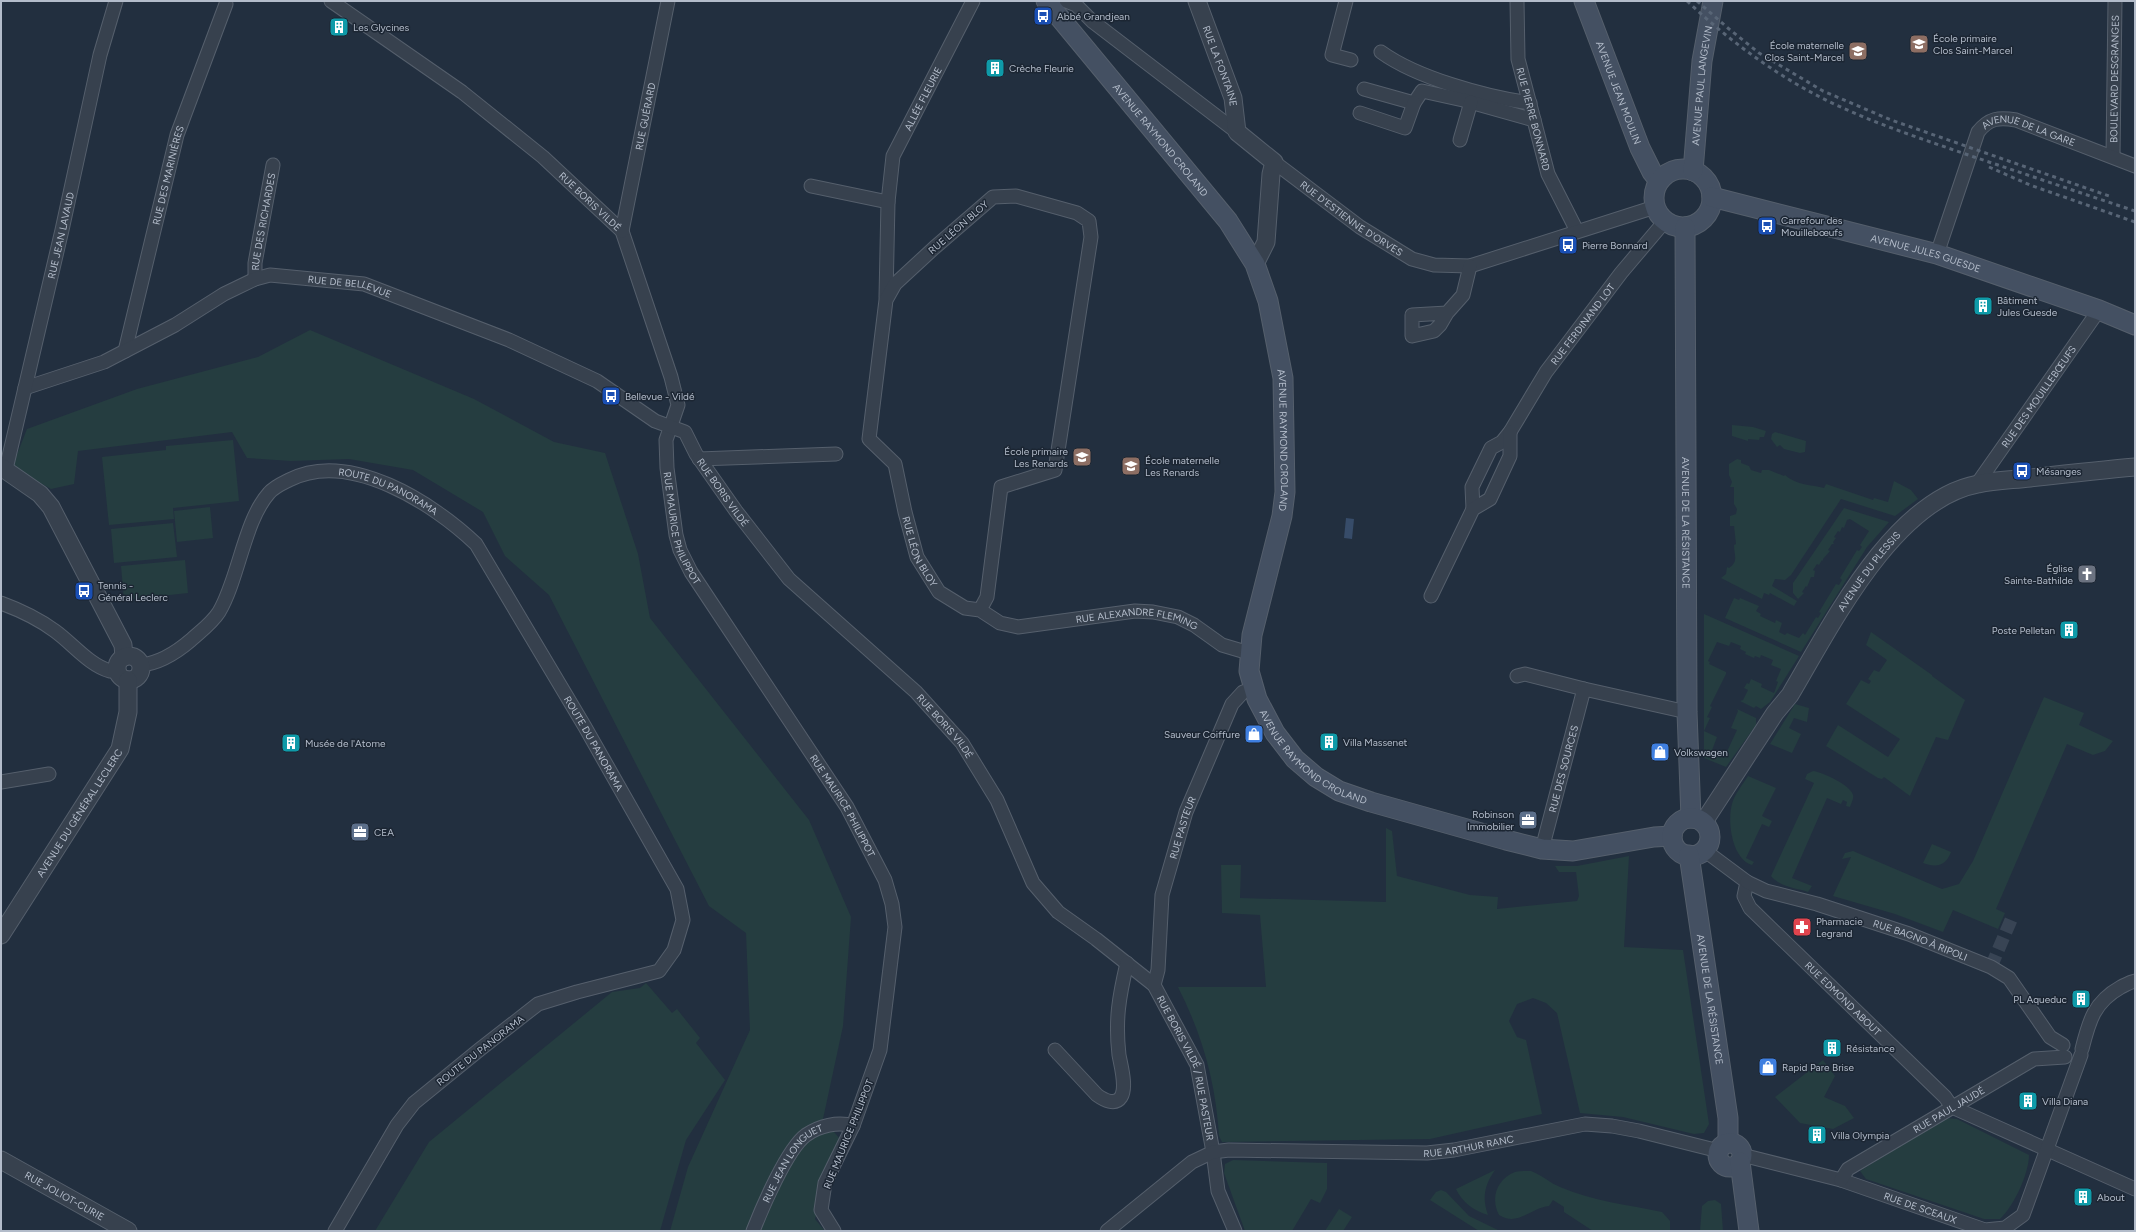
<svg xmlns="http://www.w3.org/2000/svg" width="2136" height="1232" font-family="Figtree,sans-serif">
<rect width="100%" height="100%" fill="#222f3f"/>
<path fill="#253d40" d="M310 330 474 399 554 442 605 453 638 554 650 618 809 820 851 917 843 1026 823 1119 840 1139 815 1219 825 1231H670L688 1167 750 1030 746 933 709 906 549 595 505 556 483 512 413 470 349 459 291 461 247 458 232 432 78 451 74 484 51 489 12 467 27 429 137 389 258 357Z
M1732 425 1753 427 1766 431 1764 437H1760L1759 440 1748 439V441L1732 436Z
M1775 432 1806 441 1805 452 1800 453 1784 449 1780 445 1777 447 1771 439 1772 434Z
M233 440 239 501 173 508 174 519 109 525 102 457 166 450V446Z
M1737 459 1741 460V463L1749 466 1751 470 1761 473 1762 470H1769L1784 476 1785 475C1795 485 1813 485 1824 488L1826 484 1873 500 1874 498 1888 502 1894 481 1911 490 1918 499 1895 516 1841 499 1791 575 1785 580 1775 579 1772 586 1797 601 1794 606 1770 593 1769 595 1764 593 1762 599 1721 578 1726 574 1727 567 1729 568C1739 561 1734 556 1734 545L1736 544 1734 526H1730V516L1736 514 1737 509 1734 504V487H1730L1732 482 1729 475V464Z
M210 507 213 538 177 542 174 511Z
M1844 508 1889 522 1867 547 1801 652 1725 618 1734 598 1739 600 1740 598 1759 606 1756 611 1761 614 1760 616 1775 623 1776 620 1782 623 1779 632 1785 635 1787 633 1799 638 1803 633 1805 635 1816 617 1818 618 1821 613 1819 612 1836 584 1839 585 1842 580 1840 578 1857 550 1859 551 1862 547 1860 545 1869 531 1850 519 1847 520 1844 528 1842 527 1840 532 1838 531 1834 537 1836 538 1833 542 1834 544H1832L1828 550 1830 551 1823 559V561L1822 560 1819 565 1817 564 1813 570 1815 571 1814 577H1811L1807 587 1806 586 1802 592 1804 593 1798 599 1793 593V583Z
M173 523 177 557 114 563 111 529Z
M185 560 188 593 124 600 121 566Z
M1704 614 1799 656 1770 702 1761 709 1756 706 1754 708 1740 701 1743 700 1748 690 1744 688 1747 683 1749 684 1751 679 1762 684 1761 687 1774 693 1778 682 1776 681 1781 669 1771 665 1773 660 1761 655 1760 658 1755 656 1754 658 1745 654 1746 652 1740 649 1741 646 1731 642 1729 646 1717 642 1708 661 1710 662 1709 664 1726 672V674L1710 706 1712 707 1707 717 1710 718 1704 731 1717 737 1711 753 1724 758 1737 730 1731 728 1738 711 1737 709 1756 718V725L1726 767 1704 758Z
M1871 632 1932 675V676L1965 700 1948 740 1936 737 1910 796 1884 777 1882 779 1878 778 1826 746 1838 725 1888 757 1900 739 1846 704 1861 680 1869 684 1871 681 1868 679 1874 670 1879 672 1887 660 1866 645Z
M2044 697 2084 713 2079 725 2113 741 2105 751 2093 755 2067 744 1996 909 2005 913 1998 929 1953 910 1943 932 1895 914 1833 896 1851 857 1842 859 1845 853 1853 851 1942 889 1959 884 1973 861Z
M1795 704 1809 708 1807 722 1794 718 1789 728 1801 734 1792 753 1770 744Z
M1813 771C1822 772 1851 785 1853 795 1854 799 1851 803 1850 807L1846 806 1847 802 1843 800 1841 804 1827 798 1792 878 1812 886 1808 892C1796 888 1780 887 1771 876L1814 783 1805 779 1807 774Z
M1748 776 1776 788 1762 816 1772 821 1769 827 1762 824 1746 858 1754 862 1752 865C1732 859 1727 822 1732 804 1734 795 1743 784 1748 776Z
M1386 828 1392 831 1397 876 1470 895 1498 897 1497 909 1577 901 1579 896 1576 872H1559L1555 866H1577L1629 856 1624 947 1683 950 1709 1124 1704 1133 1694 1134 1623 1117 1580 1113 1557 1013 1546 1003 1533 998 1517 1004 1509 1021 1517 1037 1526 1040 1542 1114 1430 1139 1222 1142 1219 1136C1216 1083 1202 1034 1178 987H1266L1260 915 1222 913 1221 865H1241L1240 898 1386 902Z
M1932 844 1951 852C1946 866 1936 868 1923 863Z
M646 983 672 1013 677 1009 700 1038 696 1043 725 1080 686 1140 660 1231H375L429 1142 612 992 640 988Z
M1823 1060 1835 1076 1824 1097 1845 1106 1854 1118 1833 1129 1800 1123 1775 1097Z
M1946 1118 1957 1119 2029 1155C2029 1173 2014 1206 2000 1219H1984L1866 1179 1860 1171Z
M1233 1160 1327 1163V1189L1320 1203 1311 1199 1292 1231H1245L1224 1173 1225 1164Z
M1495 1170C1484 1186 1482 1198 1488 1215 1474 1211 1462 1202 1456 1189Z
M1531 1171C1542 1175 1550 1183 1560 1187 1592 1201 1629 1205 1662 1212L1670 1221V1231H1593L1564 1212V1207L1553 1200 1549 1206C1530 1208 1518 1227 1499 1215 1490 1198 1497 1179 1515 1172 1519 1171 1526 1171 1531 1171Z
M1441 1190 1446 1192 1469 1216 1500 1231H1479L1430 1200 1436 1192Z
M1715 1200 1721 1204 1723 1231H1700L1702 1206 1708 1201Z
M1339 1209 1352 1217 1343 1231H1325Z"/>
<path fill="#374c69" d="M1346 518 1354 519 1352 539 1344 538Z"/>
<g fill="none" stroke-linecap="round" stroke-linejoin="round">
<path stroke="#384454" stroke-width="13" stroke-dasharray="13 6" stroke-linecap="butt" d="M1991 967 2011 920"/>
<g stroke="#555f6c" stroke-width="15">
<g id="minor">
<path id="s1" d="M331 1 462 92 543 157 622 231 671 377 678 405 666 440 667 468 676 535 680 550 691 572 847 807 885 880 892 904 895 927 880 1050 853 1126 825 1183 821 1210 834 1231"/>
<path d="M1066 1 1076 5 1092 21 1237 132"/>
<path d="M1346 1 1332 55 1351 60"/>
<path id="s2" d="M1517 1 1518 59 1534 120 1548 174 1577 231"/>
<path d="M1381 52C1417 78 1486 97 1530 103"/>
<path d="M1364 89 1414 103 1422 91 1463 100 1534 120"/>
<path d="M1360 113 1405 128 1414 103"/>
<path d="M1460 140 1471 102"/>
<path id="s3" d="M2113 156 2115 1"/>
<path id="s4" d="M1274 162 1360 227 1412 259 1434 265 1470 266 1655 207"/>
<path d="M811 186 888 202"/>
<path id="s5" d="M622 231 668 1"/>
<path id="s6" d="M1937 254 1978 132C1989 118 1999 117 2016 120L2135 166"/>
<path id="s7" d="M255 279V263L273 165"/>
<path id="s8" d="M886 297 888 202 893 156 973 1"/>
<path d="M1447 313 1412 315V336L1434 331 1440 325 1447 313 1463 295 1470 266"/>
<path id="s9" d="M125 351 177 135 226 4"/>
<path id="s10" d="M25 388 104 362 175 325 224 294 255 279 270 275 364 284 509 340 597 381 655 421 685 432 696 454 736 511 789 579 916 692 962 743 997 800 1033 883 1058 912 1096 939 1154 985 1197 1065 1213 1152 1218 1191 1235 1231"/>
<path d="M699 459 836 454"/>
<path id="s11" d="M6 469 62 230 100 55 116 1"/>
<path id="s12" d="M1977 484 2099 310"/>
<path id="s13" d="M1473 509 1472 487 1491 448 1502 442 1510 432 1546 372 1621 273 1665 221"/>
<path d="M1431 596 1473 509 1490 499 1510 456V432"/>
<path d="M1 603C20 610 39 619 55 631 73 644 89 665 110 671L117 668"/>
<path id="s14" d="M980 610 987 597 1001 487 1055 470 1091 237 1089 221 1077 213 1016 196 993 197 934 248 895 284 886 300 869 439 895 464 905 512 917 557 939 592 965 608 980 610 1000 623 1018 627 1135 611 1153 612 1178 617 1194 625 1222 645 1249 653"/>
<path id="s15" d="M141 665C161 663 177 652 191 640 201 631 212 623 219 612 239 578 244 521 269 493 274 487 283 483 289 480 349 449 433 503 476 544L585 727 677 889 683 920 674 950 659 971 577 992 538 1004 479 1050 414 1103 397 1125 335 1231"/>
<path d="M1517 676 1525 674 1584 689"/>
<path d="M1 782 49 774"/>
<path id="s16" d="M1542 849 1584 689 1687 712"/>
<path id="s17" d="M1704 850 1747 882 1744 896 1750 908 1945 1097 1952 1107 2135 1189"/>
<path id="s18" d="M1747 882 1766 891 1817 904 1909 934 1991 967 2009 978 2050 1037 2063 1045"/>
<path id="s19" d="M1154 985 1158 970 1162 895 1186 812 1232 704 1243 692 1254 688"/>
<path d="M2082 1049C2089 1021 2094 1002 2121 987 2125 985 2130 982 2135 981"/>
<path d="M1055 1050 1097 1095C1104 1100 1115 1106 1121 1097 1127 1087 1121 1066 1119 1055 1115 1020 1119 997 1127 963"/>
<path id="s20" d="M1742 1155 1841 1180 1985 1230 2005 1228 2023 1215 2081 1055"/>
<path id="s21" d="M1841 1180 1848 1169 2034 1059 2065 1057"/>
<path id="s22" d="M753 1231C762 1208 787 1149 806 1135 819 1126 838 1121 853 1126"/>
<path id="s23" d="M1107 1231 1192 1162 1213 1152 1229 1150 1427 1153 1454 1150 1585 1124 1612 1126 1639 1131 1719 1151"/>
</g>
</g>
<g stroke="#555f6c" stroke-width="19">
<g id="tertiary">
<path id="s24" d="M1197 1 1233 98 1237 132 1274 162 1271 174 1266 242 1255 264"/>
<path d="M1 467 40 494 51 507 123 645 124 657"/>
<circle cx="129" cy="668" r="12"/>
<path id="s25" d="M1703 823 1775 713 1790 695C1831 626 1893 500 1978 484 1995 480 2013 480 2030 478 2065 474 2100 470 2135 467"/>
<path id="s26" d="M1 935 120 749 128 712V680"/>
<path id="s27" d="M1 1160 128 1231"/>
</g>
</g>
<g stroke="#555f6c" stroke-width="21">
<g id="secondary">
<path id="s28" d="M1046 1 1228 221 1255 264 1268 301 1283 378 1285 492 1282 516 1252 635 1249 671 1257 699 1275 733 1295 759 1316 777 1339 791 1371 802 1506 840 1542 849 1573 851 1654 837 1672 836"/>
<path id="s29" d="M1584 1 1640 148 1652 172 1659 181"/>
<circle cx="1683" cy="198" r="29"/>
<path id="s30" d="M1693 171 1702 61 1713 1"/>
<path id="s31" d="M1712 197 1937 254 2099 310 2135 325"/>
<path id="s32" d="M1685 227 1687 712 1691 818"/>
<circle cx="1691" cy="837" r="19"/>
<path id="s33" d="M1689 855 1728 1118V1143"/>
<circle cx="1730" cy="1155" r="12"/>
<path d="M1740 1162 1749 1231"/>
</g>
</g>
<use href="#minor" stroke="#37414e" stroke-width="13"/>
<use href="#tertiary" stroke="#37414e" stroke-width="17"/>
<use href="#secondary" stroke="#445062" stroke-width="19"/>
<path stroke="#586576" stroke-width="3" stroke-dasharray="4 4" stroke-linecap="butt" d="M1687 1C1721 33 1757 61 1798 85 1853 117 1914 136 1974 157 2028 175 2081 193 2135 211
M1697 1 1729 29 1759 53 1823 91 1891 120 2109 196
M1989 167 2030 185 2135 222"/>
</g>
<defs>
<g id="bus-square" transform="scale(1)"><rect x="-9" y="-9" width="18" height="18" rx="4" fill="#1a4fb4" stroke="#1c2633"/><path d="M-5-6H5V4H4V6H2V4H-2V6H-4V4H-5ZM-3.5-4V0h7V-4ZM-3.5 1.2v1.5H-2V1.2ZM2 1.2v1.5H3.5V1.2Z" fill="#fff"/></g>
<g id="building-square" transform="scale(1)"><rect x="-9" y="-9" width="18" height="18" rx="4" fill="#0f9aa8" stroke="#1c2633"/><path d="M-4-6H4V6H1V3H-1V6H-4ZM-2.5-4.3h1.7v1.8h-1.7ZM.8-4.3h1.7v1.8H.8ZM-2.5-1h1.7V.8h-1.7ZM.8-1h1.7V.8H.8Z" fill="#fff"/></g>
<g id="school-square" transform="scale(1)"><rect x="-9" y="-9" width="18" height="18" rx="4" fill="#8d6e63" stroke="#1c2633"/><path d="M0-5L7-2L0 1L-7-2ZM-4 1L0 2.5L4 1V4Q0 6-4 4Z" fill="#fff"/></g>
<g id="church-square" transform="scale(1)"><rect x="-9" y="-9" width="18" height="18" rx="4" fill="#6b7280" stroke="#1c2633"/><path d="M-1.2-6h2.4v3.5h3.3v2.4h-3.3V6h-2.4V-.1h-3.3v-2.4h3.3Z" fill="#fff"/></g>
<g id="shop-square" transform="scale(1)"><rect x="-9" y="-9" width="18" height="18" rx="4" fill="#3f7fe0" stroke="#1c2633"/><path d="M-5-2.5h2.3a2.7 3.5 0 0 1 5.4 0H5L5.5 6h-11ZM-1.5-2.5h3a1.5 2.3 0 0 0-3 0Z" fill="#fff"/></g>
<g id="office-square" transform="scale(1)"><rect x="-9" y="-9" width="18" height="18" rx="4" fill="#5c6f8a" stroke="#1c2633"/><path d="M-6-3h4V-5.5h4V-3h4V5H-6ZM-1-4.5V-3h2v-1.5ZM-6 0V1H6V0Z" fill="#fff"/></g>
<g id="pharmacy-square" transform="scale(1)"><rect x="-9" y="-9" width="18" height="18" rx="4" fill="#e0444e" stroke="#1c2633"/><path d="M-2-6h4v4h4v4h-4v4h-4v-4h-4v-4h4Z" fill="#fff"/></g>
</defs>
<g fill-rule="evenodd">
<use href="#bus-square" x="1043" y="16"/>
<use href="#building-square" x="339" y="27"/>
<use href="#school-square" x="1919" y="44"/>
<use href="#school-square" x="1858" y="51"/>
<use href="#building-square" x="995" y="68"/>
<use href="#bus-square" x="1767" y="226"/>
<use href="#bus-square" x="1568" y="245"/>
<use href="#building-square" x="1983" y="306"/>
<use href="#bus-square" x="611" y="396"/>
<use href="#school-square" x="1082" y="457"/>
<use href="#school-square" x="1131" y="466"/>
<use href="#bus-square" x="2022" y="471"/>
<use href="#church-square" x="2087" y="574"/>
<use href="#bus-square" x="84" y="591"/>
<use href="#building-square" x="2069" y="630"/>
<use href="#shop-square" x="1254" y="734"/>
<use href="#building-square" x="1329" y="742"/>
<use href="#building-square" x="291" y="743"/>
<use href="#shop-square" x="1660" y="752"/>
<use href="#office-square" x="1528" y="820"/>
<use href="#office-square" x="360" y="832"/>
<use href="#pharmacy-square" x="1802" y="927"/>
<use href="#building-square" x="2081" y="999"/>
<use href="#building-square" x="1832" y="1048"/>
<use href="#shop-square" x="1768" y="1067"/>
<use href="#building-square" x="2028" y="1101"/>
<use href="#building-square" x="1817" y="1135"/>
<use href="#building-square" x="2083" y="1197"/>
</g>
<g text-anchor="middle" stroke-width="3" stroke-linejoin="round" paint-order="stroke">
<g font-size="10" fill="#b3bcca" stroke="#1c2633" text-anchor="start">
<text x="1057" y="20">Abbé Grandjean</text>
<text x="353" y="31">Les Glycines</text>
<text x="1933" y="42">École primaire<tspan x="1933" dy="12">Clos Saint-Marcel</tspan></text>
<text x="1844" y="49" text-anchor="end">École maternelle<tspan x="1844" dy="12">Clos Saint-Marcel</tspan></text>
<text x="1009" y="72">Crèche Fleurie</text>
<text x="1781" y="224">Carrefour des<tspan x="1781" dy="12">Mouillebœufs</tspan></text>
<text x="1582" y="249">Pierre Bonnard</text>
<text x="1997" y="304">Bâtiment<tspan x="1997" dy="12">Jules Guesde</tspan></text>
<text x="625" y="400">Bellevue - Vildé</text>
<text x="1068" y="455" text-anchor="end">École primaire<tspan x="1068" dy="12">Les Renards</tspan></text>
<text x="1145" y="464">École maternelle<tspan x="1145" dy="12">Les Renards</tspan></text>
<text x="2036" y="475">Mésanges</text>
<text x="2073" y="572" text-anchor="end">Église<tspan x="2073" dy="12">Sainte-Bathilde</tspan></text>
<text x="98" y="589">Tennis -<tspan x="98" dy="12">Général Leclerc</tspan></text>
<text x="2055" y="634" text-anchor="end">Poste Pelletan</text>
<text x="1240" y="738" text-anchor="end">Sauveur Coiffure</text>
<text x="1343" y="746">Villa Massenet</text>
<text x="305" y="747">Musée de l'Atome</text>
<text x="1674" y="756">Volkswagen</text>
<text x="1514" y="818" text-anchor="end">Robinson<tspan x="1514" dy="12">Immobilier</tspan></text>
<text x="374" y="836">CEA</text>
<text x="1816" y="925">Pharmacie<tspan x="1816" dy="12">Legrand</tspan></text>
<text x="2067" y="1003" text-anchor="end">PL Aqueduc</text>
<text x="1846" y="1052">Résistance</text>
<text x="1782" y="1071">Rapid Pare Brise</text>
<text x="2042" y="1105">Villa Diana</text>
<text x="1831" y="1139">Villa Olympia</text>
<text x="2097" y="1201">About</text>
</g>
<g font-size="10" fill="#b3bcca" stroke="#1c2633">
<text dy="4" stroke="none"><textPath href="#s24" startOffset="69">RUE LA FONTAINE</textPath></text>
<text dy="4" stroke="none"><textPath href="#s3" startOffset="77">BOULEVARD DESGRANGES</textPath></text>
<text dy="4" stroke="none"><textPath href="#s30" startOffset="86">AVENUE PAUL LANGEVIN</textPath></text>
<text dy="4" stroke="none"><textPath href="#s29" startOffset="98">AVENUE JEAN MOULIN</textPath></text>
<text dy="4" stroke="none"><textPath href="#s8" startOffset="206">ALLÉE FLEURIE</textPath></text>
<text dy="4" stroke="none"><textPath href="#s5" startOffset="117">RUE GUÉRARD</textPath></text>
<text dy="4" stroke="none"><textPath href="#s2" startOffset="120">RUE PIERRE BONNARD</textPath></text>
<text dy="4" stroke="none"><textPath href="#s6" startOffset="185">AVENUE DE LA GARE</textPath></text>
<text dy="4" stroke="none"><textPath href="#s28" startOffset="180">AVENUE RAYMOND CROLAND</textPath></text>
<text dy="4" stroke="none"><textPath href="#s9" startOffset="181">RUE DES MARINIÈRES</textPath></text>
<text dy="4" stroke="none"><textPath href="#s1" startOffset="328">RUE BORIS VILDÉ</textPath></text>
<text dy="4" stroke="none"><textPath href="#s4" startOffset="96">RUE D'ESTIENNE D'ORVES</textPath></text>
<text dy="4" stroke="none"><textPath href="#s7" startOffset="58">RUE DES RICHARDES</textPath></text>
<text transform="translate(958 227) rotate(-41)" y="4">RUE LÉON BLOY</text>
<text dy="4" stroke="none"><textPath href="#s11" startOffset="240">RUE JEAN LAVAUD</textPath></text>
<text dy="4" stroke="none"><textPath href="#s31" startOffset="221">AVENUE JULES GUESDE</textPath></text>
<text dy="4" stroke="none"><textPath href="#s10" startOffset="352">RUE DE BELLEVUE</textPath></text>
<text dy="4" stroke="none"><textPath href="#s13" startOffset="221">RUE FERDINAND LOT</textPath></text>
<text dy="4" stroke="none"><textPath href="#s12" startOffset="107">RUE DES MOUILLEBŒUFS</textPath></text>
<text dy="4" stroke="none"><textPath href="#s28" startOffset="516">AVENUE RAYMOND CROLAND</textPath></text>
<text dy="4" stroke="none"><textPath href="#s10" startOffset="792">RUE BORIS VILDÉ</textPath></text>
<text dy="4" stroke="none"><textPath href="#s15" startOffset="355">ROUTE DU PANORAMA</textPath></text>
<text dy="4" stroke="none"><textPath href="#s32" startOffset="296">AVENUE DE LA RÉSISTANCE</textPath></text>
<text dy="4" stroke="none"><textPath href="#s1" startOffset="682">RUE MAURICE PHILIPPOT</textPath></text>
<text dy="4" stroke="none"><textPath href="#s14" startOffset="952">RUE LÉON BLOY</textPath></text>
<text dy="4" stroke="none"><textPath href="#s25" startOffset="302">AVENUE DU PLESSIS</textPath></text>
<text dy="4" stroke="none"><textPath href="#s14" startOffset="1206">RUE ALEXANDRE FLEMING</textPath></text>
<text dy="4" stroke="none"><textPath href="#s10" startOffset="1116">RUE BORIS VILDÉ</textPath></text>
<text dy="4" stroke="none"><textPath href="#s15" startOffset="691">ROUTE DU PANORAMA</textPath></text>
<text dy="4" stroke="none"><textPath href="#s28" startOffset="864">AVENUE RAYMOND CROLAND</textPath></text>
<text dy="4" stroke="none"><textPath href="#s16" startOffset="83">RUE DES SOURCES</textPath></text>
<text dy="4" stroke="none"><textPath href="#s1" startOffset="1006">RUE MAURICE PHILIPPOT</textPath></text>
<text dy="4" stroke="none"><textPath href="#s26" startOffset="145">AVENUE DU GÉNÉRAL LECLERC</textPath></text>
<text dy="4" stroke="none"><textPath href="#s19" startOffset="161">RUE PASTEUR</textPath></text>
<text dy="4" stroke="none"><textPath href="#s18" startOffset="183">RUE BAGNO À RIPOLI</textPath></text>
<text dy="4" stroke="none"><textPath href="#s17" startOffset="211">RUE EDMOND ABOUT</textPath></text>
<text dy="4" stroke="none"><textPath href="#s33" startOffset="146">AVENUE DE LA RÉSISTANCE</textPath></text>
<text transform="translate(480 1050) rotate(-38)" y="4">ROUTE DU PANORAMA</text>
<text dy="4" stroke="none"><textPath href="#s10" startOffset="1546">RUE BORIS VILDÉ / RUE PASTEUR</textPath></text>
<text dy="4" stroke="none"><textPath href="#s21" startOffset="130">RUE PAUL JAUDÉ</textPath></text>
<text transform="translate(848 1134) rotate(-68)" y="4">RUE MAURICE PHILIPPOT</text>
<text dy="4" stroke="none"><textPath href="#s23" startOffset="389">RUE ARTHUR RANC</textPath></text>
<text dy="4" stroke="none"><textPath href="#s22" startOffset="80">RUE JEAN LONGUET</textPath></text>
<text dy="4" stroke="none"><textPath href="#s27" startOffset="73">RUE JOLIOT-CURIE</textPath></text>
<text dy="4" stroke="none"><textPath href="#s20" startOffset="186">RUE DE SCEAUX</textPath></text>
</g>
</g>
<rect width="2136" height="1232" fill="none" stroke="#b3bcca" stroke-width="4"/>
</svg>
